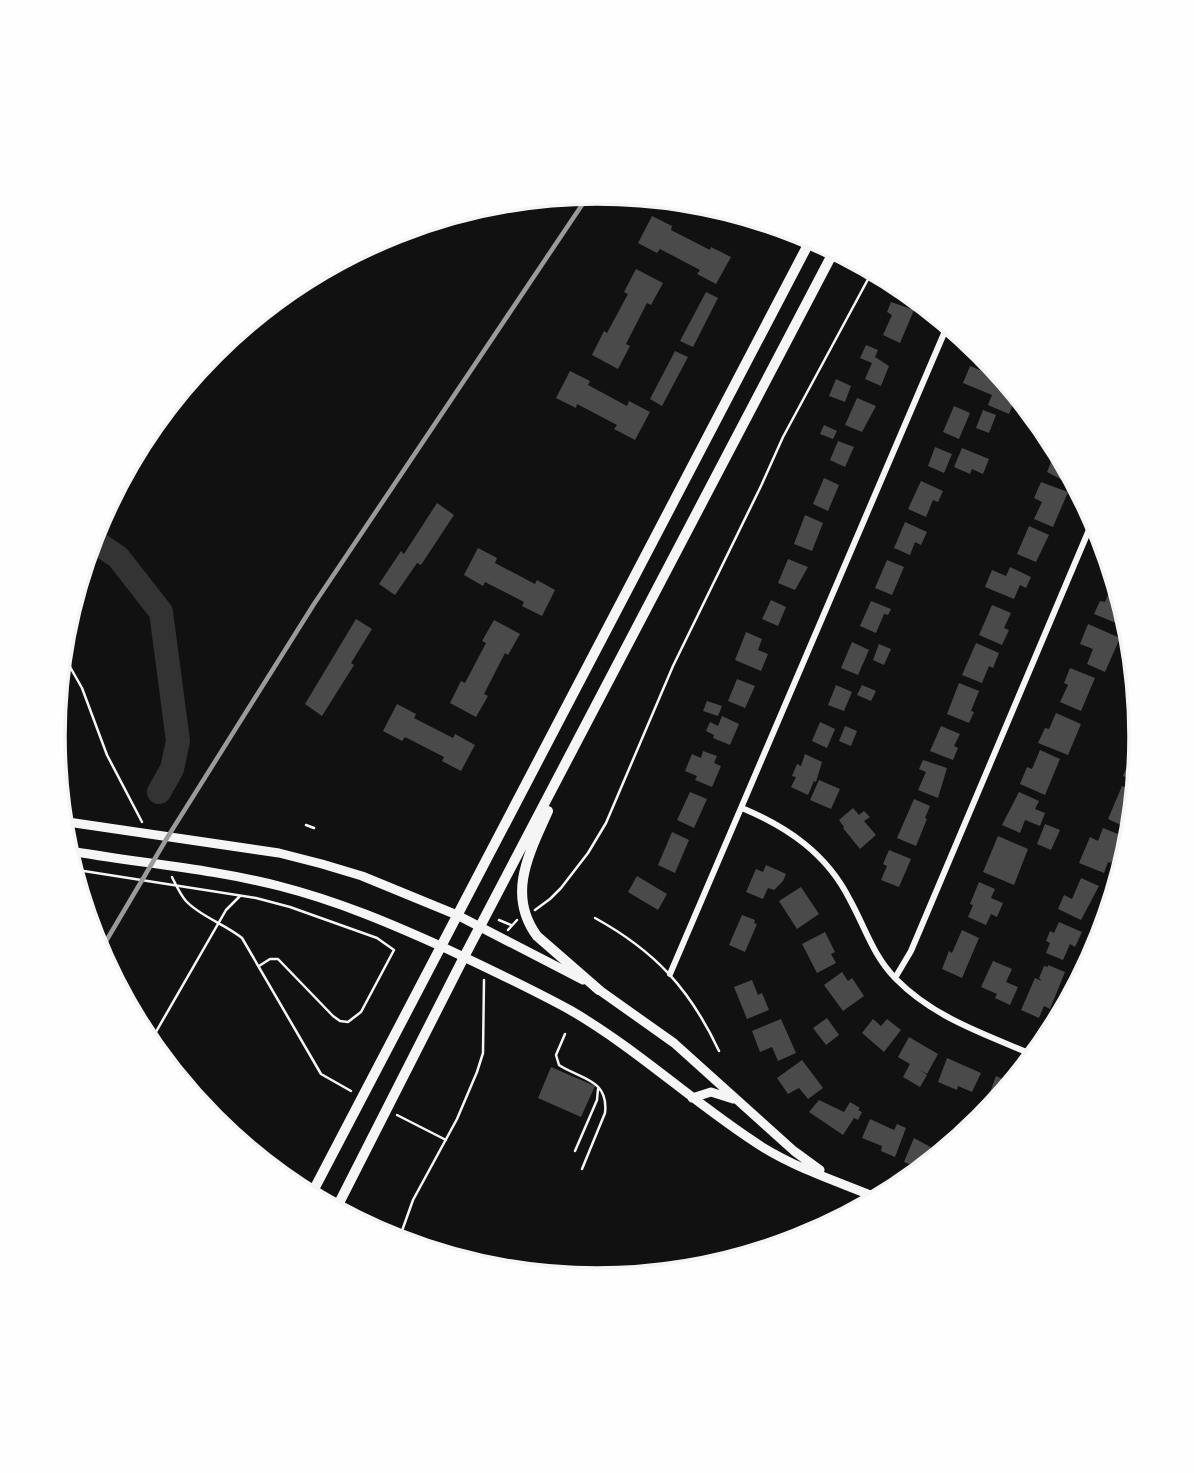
<svg xmlns="http://www.w3.org/2000/svg" width="1194" height="1473" font-family="'Asap Condensed',sans-serif">
<rect width="100%" height="100%" fill="#111"/>
<g fill="none" stroke-linecap="round" stroke-linejoin="round">
<path stroke="#333" stroke-width="24" d="M91 539 118 557 161 612 178 741 172 769 159 792"/>
</g>
<path fill="#4a4a4a" d="M652 216 672 226 671 230 710 250 711 247 731 257 716 284 697 274 700 270 660 249 657 253 638 243Z
M636 269 663 283 651 305 647 303 626 344 630 346 618 369 592 355 604 331 607 333 628 294 624 292Z
M706 292 718 298 693 347 680 341Z
M891 302 914 310 900 343 883 335 892 315 887 312Z
M866 345 878 350 875 357 889 366 881 386 865 379 872 363 860 358Z
M675 351 688 357 662 406 650 399Z
M970 366 1007 381 1017 394 1009 414 988 405 992 395 963 383Z
M570 371 590 381 588 385 627 406 629 401 650 412 635 440 614 429 617 425 577 404 576 408 556 398Z
M836 379 851 386 845 402 829 396Z
M857 398 876 406 862 432 845 425Z
M954 406 970 413 959 439 943 432Z
M983 410 996 415 989 433 976 428Z
M824 425 837 431 833 439 820 434Z
M838 441 854 447 845 467 830 460Z
M935 447 952 454 944 473 928 466Z
M962 448 989 459 983 474 972 469 970 474 954 467Z
M1061 456 1073 477 1070 484 1047 472 1053 457 1060 459Z
M824 478 839 485 828 511 813 504Z
M921 481 943 491 938 502 933 500 926 517 908 509Z
M1041 482 1068 492 1053 527 1034 519 1042 502 1034 498Z
M437 503 454 515 421 565 417 563 395 595 379 584 401 551 404 554Z
M805 515 823 523 812 551 794 544Z
M905 522 927 532 921 545 915 542 910 555 894 548Z
M1029 526 1049 535 1036 562 1017 554Z
M478 548 497 558 495 563 535 584 537 580 555 590 542 616 522 606 524 602 485 582 483 586 464 575Z
M788 559 808 567 795 590 778 583Z
M887 560 904 567 892 595 875 588Z
M1010 567 1031 577 1026 588 1020 585 1014 599 985 587 992 570 1006 576Z
M1119 590 1124 606 1116 623 1094 614 1100 601 1105 602 1108 595 1116 598Z
M771 600 786 607 778 626 762 619Z
M871 601 891 609 888 615 884 614 876 633 860 626Z
M992 605 1011 613 1004 628 1009 630 1002 645 979 635Z
M356 619 372 629 351 663 354 665 322 716 305 704Z
M494 620 520 634 508 655 505 653 484 694 488 696 476 717 450 703 461 681 465 683 486 643 482 641Z
M1088 624 1120 638 1105 672 1087 664 1093 649 1080 644Z
M746 632 762 639 758 650 768 654 761 671 735 660Z
M852 642 869 650 858 675 841 668Z
M976 643 999 653 993 668 989 666 982 683 962 675Z
M879 644 891 649 884 665 873 660Z
M1070 668 1095 678 1081 711 1060 702 1068 685 1064 683Z
M737 679 755 686 745 708 728 701Z
M959 683 979 691 971 711 974 712 969 723 947 714Z
M836 685 852 692 844 711 828 705Z
M862 685 876 691 871 701 857 695Z
M707 701 722 706 718 716 703 711Z
M397 704 416 714 414 718 453 738 455 734 475 745 461 771 442 761 444 757 405 737 402 741 383 731Z
M1056 713 1081 724 1068 755 1038 743 1045 728 1049 729Z
M722 716 739 724 730 745 713 738 714 735 706 731 710 722 718 726Z
M820 722 835 729 827 748 812 741Z
M845 726 857 731 851 746 839 741Z
M941 726 960 734 954 746 958 748 953 760 930 751Z
M1137 742 1141 744 1137 782 1123 776Z
M1040 750 1060 759 1045 795 1020 784 1027 767 1032 769Z
M703 751 717 756 714 763 721 766 712 787 695 780 697 776 685 771 692 754 701 758Z
M805 754 822 762 816 782 814 781 808 795 791 787 796 777 792 776 797 764 801 766Z
M923 760 947 768 938 798 918 790 926 772 919 769Z
M819 780 840 789 831 809 810 800Z
M1122 786 1136 792 1135 805 1133 810 1130 809 1123 826 1108 819Z
M690 792 707 799 694 828 677 820Z
M1019 792 1039 801 1035 809 1045 813 1040 826 1025 820 1020 833 1002 825Z
M914 799 930 806 925 818 927 819 916 846 897 838Z
M853 808 859 815 864 811 870 817 864 821 876 835 860 849 843 828 844 827 839 820Z
M1045 824 1060 830 1051 850 1037 844Z
M1103 828 1123 836 1111 863 1108 862 1104 873 1079 863 1090 837 1098 841Z
M672 832 689 840 675 873 658 865Z
M998 836 1028 849 1014 885 983 872Z
M889 850 911 859 899 887 881 880 887 866 883 864Z
M766 865 786 874 783 881 774 890 768 888 763 899 746 892 756 869 763 872Z
M637 876 667 894 658 910 628 892Z
M1081 878 1099 886 1081 920 1058 909 1064 895 1072 899Z
M979 882 995 889 991 898 1003 903 997 917 991 914 986 925 968 917 973 905 970 904Z
M801 887 819 914 797 929 779 901Z
M742 915 755 920 754 923 757 924 745 952 729 945Z
M1059 922 1082 932 1075 947 1070 944 1063 960 1046 953 1050 943 1046 941 1050 931 1054 933Z
M962 930 979 938 962 978 942 969 949 951 952 953Z
M825 932 835 952 831 954 836 963 817 973 802 944Z
M993 961 1012 969 1006 982 1018 987 1010 1005 995 998 997 994 981 987Z
M1048 965 1065 972 1050 1009 1044 1006 1039 1018 1021 1010 1035 978 1042 981 1039 978 1044 966 1048 967Z
M842 972 848 981 852 978 864 996 843 1011 824 985Z
M752 980 758 995 762 993 769 1010 747 1019 734 987Z
M827 1018 839 1035 826 1045 813 1028Z
M781 1019 796 1053 778 1061 772 1047 760 1052 752 1031Z
M873 1019 881 1026 887 1019 901 1030 884 1052 862 1033Z
M909 1037 938 1054 927 1074 920 1070 927 1075 920 1087 903 1077 910 1064 898 1057Z
M947 1058 981 1073 972 1092 958 1086 957 1090 938 1082Z
M802 1060 823 1088 808 1099 799 1088 788 1094 777 1078Z
M551 1067 595 1086 581 1117 538 1098Z
M996 1076 1013 1084 989 1113 983 1111Z
M819 1100 844 1112 850 1102 860 1108 858 1110 862 1112 858 1120 854 1118 843 1135 809 1112Z
M870 1119 894 1130 897 1124 906 1128 895 1157 881 1151 882 1146 862 1138Z
M914 1138 943 1154 923 1170 904 1162Z"/>
<g fill="none" stroke-linecap="round" stroke-linejoin="round">
<path stroke="#f5f5f5" stroke-width="2.5" d="M61 651 82 688 107 755 142 822
M306 825 314 828
M71 869 256 898 290 907 377 938 394 950 361 1012 348 1022 340 1021 333 1016 278 959H270L259 966
M172 877C176 885 180 894 186 901 201 917 225 924 242 938L321 1074 351 1091
M535 910 550 899 561 888 588 853 606 823 673 666 761 486 783 437 873 270
M499 920 511 925
M508 930 517 920
M149 1044 226 910 240 896
M397 1115 446 1140
M398 1242 413 1200 457 1119 477 1072 483 1053 484 980"/>
<path stroke="#f5f5f5" stroke-width="2.5" d="M595 918C655 951 690 989 719 1051
M565 1034 556 1055 559 1065C580 1079 609 1079 605 1113L582 1169
M575 1151 597 1100 598 1089"/>
<path stroke="#f5f5f5" stroke-width="6" d="M742 808C789 828 827 854 850 900 865 927 873 956 896 979 934 1018 987 1035 1036 1056
M670 974 948 324
M895 978 911 951 1094 518"/>
<path stroke="#f5f5f5" stroke-width="9" d="M61 821 279 853 322 864 362 876 457 915 583 980
M65 850C136 863 209 868 279 886 338 901 392 924 447 949 489 969 530 988 570 1010 639 1050 697 1106 764 1148 800 1170 842 1183 880 1199
M595 987 674 1043 794 1151 820 1170
M692 1098 711 1092 733 1099"/>
<path stroke="#f5f5f5" stroke-width="10" d="M548 811C530 852 506 894 537 936L599 990
M310 1197 812 237
M335 1211 464 957 835 249"/>
<path stroke="#9a9a9a" stroke-width="4.5" d="M99 953 167 838 314 604 590 193"/>
</g>
<path d="M0 0H1194V1473H0ZM65 736a532 532 0 1 1 1064 0a532 532 0 1 1-1064 0Z" fill="#fefefe" fill-rule="evenodd"/>
<path fill="none" stroke="#f5f5f5" stroke-width="3.5" d="M65 736a532 532 0 1 1 1064 0a532 532 0 1 1-1064 0Z"/>
</svg>
